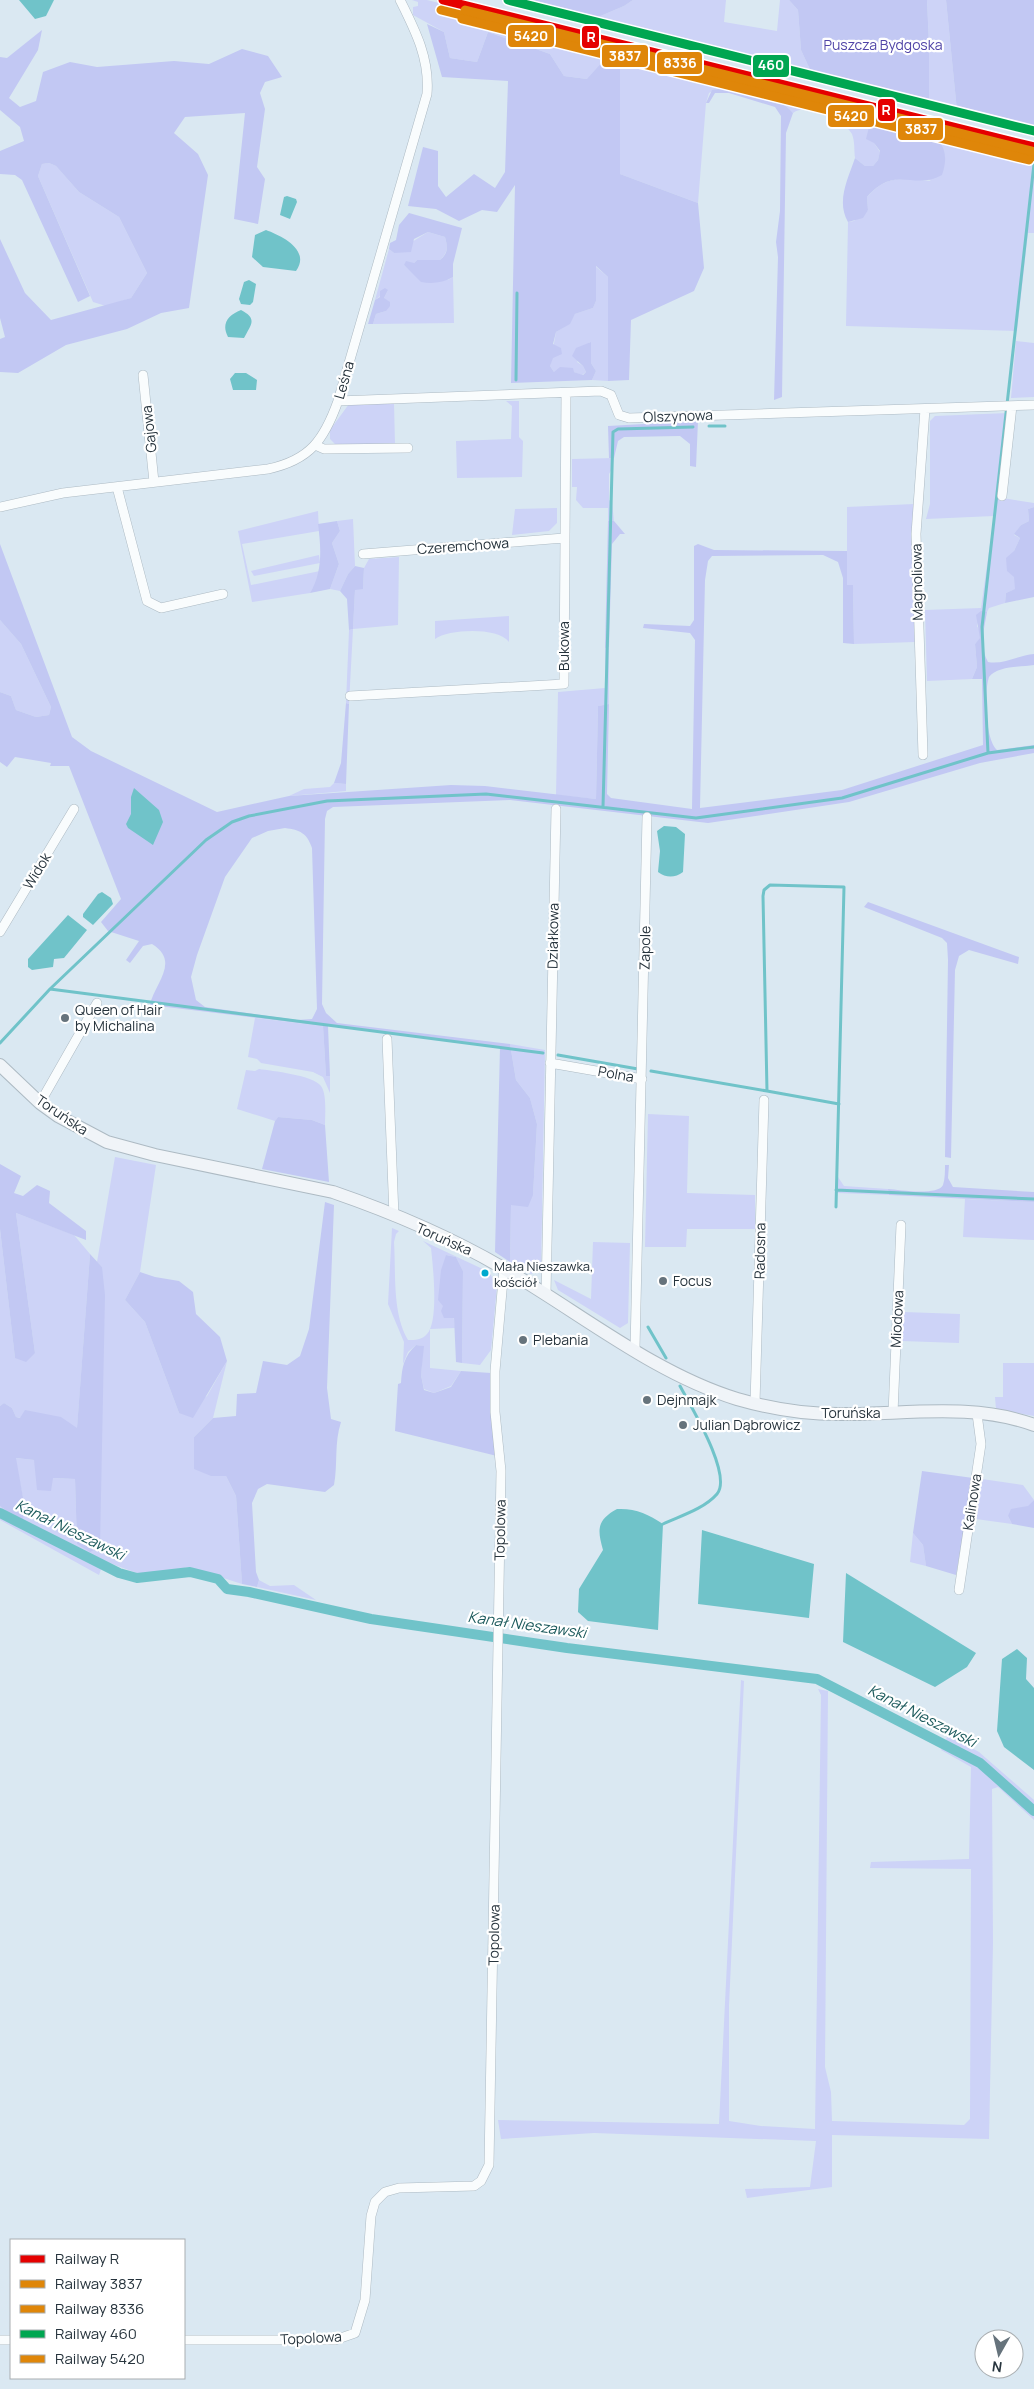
<svg xmlns="http://www.w3.org/2000/svg" width="1034" height="2389" font-family="Manrope,sans-serif">
<rect width="100%" height="100%" fill="#dae8f2"/>
<path fill="#cdd3f7" d="M412 0H427L1034 150V233H1028L1017 331 846 326 848 222 854 221 868 210 867 197C888 174 902 179 931 181L874 143 880 152 878 160 873 166H865L855 158C854 150 855 142 852 134 844 120 808 101 793 113 777 94 751 91 727 84L709 93 706 103 698 203 620 174V68L587 79 564 76 550 54 488 32 477 62 450 58 444 32 413 15V7L418 6V2Z
M633 0H726L724 22 777 31 780 0H789L798 10 801 50 813 76 591 20 624 6Z
M927 0H946L957 111 929 104V44Z
M49 163 56 166 79 192 119 217 147 273 131 298 106 306 93 302 38 176 42 164Z
M428 232 445 237C448 248 448 252 440 260H417L414 263 404 265 416 276 448 280 453 277 454 323 373 324 376 314 386 311 384 298 388 290 375 300 389 249 394 253Z
M595 266 608 277V381L592 380 596 371 591 363 590 342 577 362 583 366 586 372 582 375 574 372H554L550 366 556 332 569 324 575 314 593 308 596 301Z
M1016 341 1034 343V397L1011 398Z
M506 401H519V437L523 441 522 477 457 478 456 441 511 439 512 406Z
M394 403 395 445H336L330 439V430L349 404Z
M1008 413 996 497 1034 503V507L1028 509 1029 521 1021 525 1014 535 1020 538 1014 551 1016 589 1006 593 1005 603 989 608 987 612H981L977 626 980 631V639L975 644 977 667 972 679 927 681 925 610 981 608 994 516 926 519 930 504V421L935 416Z
M614 458 612 469 609 474V500L612 502 614 521H608V508H583L576 500 577 487H572V459Z
M914 504 912 542 915 642 854 644 853 586 847 585V507Z
M557 508V523L549 531 512 535 515 509Z
M318 511 319 531 242 544 251 585 320 571 318 581 310 593 252 602 238 531Z
M353 519 355 566 348 574 340 591 330 589 339 564 332 543 340 531 337 521Z
M319 555 320 563 254 576 251 571Z
M399 557 398 625 353 629 349 704 346 703 349 630 353 629 355 589H363L364 568 369 559Z
M509 616V642C498 627 449 629 435 639V621Z
M0 620 21 644 51 707 49 715 36 717 16 710 11 696 0 692Z
M609 647V704L598 706 596 799 556 795 558 692 605 688V648Z
M334 783 346 784V791L289 796 304 789 330 787Z
M255 1018 323 1026 326 1076H330V1093L323 1077 313 1072 261 1063 257 1059 248 1057Z
M510 1044 545 1050 541 1269 531 1274 510 1262 511 1204 533 1195 537 1124 530 1098 516 1080Z
M259 1069C272 1071 313 1075 321 1086 327 1094 325 1115 325 1125L312 1120 278 1117 275 1121 237 1109 246 1070 255 1071Z
M648 1114 689 1116 687 1193 755 1195V1229H687L686 1247H645Z
M115 1157 156 1165 140 1272 125 1300 145 1322 179 1413 207 1396 227 1361 213 1418 194 1437 211 1476H226L236 1496 242 1584 189 1567 145 1576 104 1561 99 1575 0 1520V1506L22 1523 24 1503 15 1458 34 1460 52 1478 75 1479 77 1544 102 1267 97 1262Z
M838 1177 844 1186 888 1189 889 1195 837 1193Z
M965 1199 1034 1202V1240L963 1237Z
M16 1213 74 1235 90 1254 77 1429 21 1418 16 1417 12 1408 4 1403 0 1406V1229L15 1358 35 1353Z
M392 1228 399 1231 396 1234 394 1242C396 1273 392 1313 408 1340 415 1340 422 1340 427 1334 439 1322 433 1266 431 1248L423 1241 489 1272 497 1286 491 1350 480 1365 462 1363 463 1271 456 1257 446 1255 455 1328 430 1329V1368L461 1371 451 1386 434 1393 424 1389 421 1375 423 1346 416 1345 408 1352 403 1364 404 1342 388 1304Z
M593 1242 630 1243 628 1323 620 1328 558 1290 554 1280 591 1299Z
M904 1312 960 1314 959 1343 902 1341Z
M1003 1363H1034V1416L996 1409 995 1397H1003Z
M982 1479 1023 1485 1034 1500 1029 1506 1008 1516 1012 1524 976 1519Z
M913 1533 923 1545 926 1566 910 1562Z
M259 1580 270 1586 294 1585 316 1600 257 1587Z
M741 1680 744 1681 729 2006V2121L761 2126 815 2129 821 1695 818 1689 828 1691 825 2067 831 2092 832 2121 964 2125 970 2119 971 1869 870 1868 871 1862 969 1859 971 1767 941 1750 948 1735 979 1752 1034 1800V1820L998 1787 992 1789 993 1943 989 2139 832 2135V2187L747 2198 745 2189 810 2187 816 2141 594 2133 501 2139 498 2120 719 2124Z"/>
<path fill="#c2c8f3" fill-rule="evenodd" d="M502 0H633L624 6 591 20Z
M789 0H927L929 44V104L813 76 801 50 798 10Z
M946 0H1034V130L957 111Z
M427 24 444 32 450 58 477 62 488 32 550 54 564 76 587 79 605 59 620 68V174L698 203 704 268 694 291 631 320 629 380 608 381V277L596 266V301L593 308 575 314 570 324 556 332 553 344 561 348 562 354 553 358 550 366 554 372 560 367 573 368 574 372 583 375 586 372 583 366 572 356 576 348 591 342V363L596 371 592 380 511 383 515 185 497 212 482 210 459 221 436 209 408 206 423 147 438 151V186L446 197 474 174 495 188 505 172 508 81 442 77Z
M42 30 38 50 9 98 20 107 36 101 43 72 70 62 97 67 174 61 209 64 242 49 268 56 282 77 265 82 260 93 265 109 257 167 265 179 258 224 234 219 245 113 185 117 174 133 198 154 208 175 189 308 161 313 127 329 66 345 18 373 0 372V339L5 337 0 318V239L25 293 51 320 131 298 147 273 119 217 79 192 56 166 49 163 42 164 38 176 90 296 78 302 22 180 15 175 0 174V151L24 141 20 127 0 110V57L7 58Z
M727 84C751 91 777 94 793 113L786 133 782 397 774 400 778 257 776 242 780 211 781 116 775 107 729 93H715L709 103H706L712 90 724 88Z
M884 120C915 126 957 132 942 175 913 191 896 164 867 197L868 210 863 218 848 222C836 201 848 179 855 158L865 166H873L878 160 880 151 874 143 866 139 869 127Z
M409 213 462 228 453 264V277C443 283 432 284 421 282L404 265 406 261 414 263 417 260H440C448 253 448 248 445 237L428 232 414 239 411 252 394 253 389 249 390 243 396 240 399 225Z
M385 288 388 290 384 298 390 302V306L386 311 376 314 373 324H368L375 300 380 297V291Z
M698 421 696 467 690 466V444L680 436 624 437 618 441 614 458H609L608 426Z
M1034 507V597L1005 603 1006 593 1015 589 1014 577 1007 571 1006 558 1014 551 1020 538 1014 534 1021 525 1029 521 1028 509Z
M337 521 340 531 332 543 339 564 330 589 310 593C323 572 321 547 318 524Z
M608 521H614L625 534H620L612 544 609 647 605 648Z
M0 544 72 737 91 751 217 812 289 796 451 785 485 786 596 799 598 706 609 704 607 794 611 798 692 809 695 640 690 633 643 628 644 624 690 626 694 620V546L698 544 714 550 847 551V585H853L854 644 843 643V578L838 562 823 555 712 556 708 561 705 580 700 808 842 790 983 745 982 679H972L977 667 975 644 980 638 976 615 981 611 987 612C984 629 979 647 988 662 1003 665 1019 655 1034 654V665C1021 667 997 666 989 677 984 692 985 739 997 750L1034 745V753L980 763 849 802 708 823 510 800 333 807 327 811 325 819 322 1004 326 1013 337 1023 510 1044 516 1080 530 1098 537 1124 533 1195 528 1207 511 1205 510 1262 495 1252 500 1047 328 1026 330 1076H326L323 1026 150 1005C154 984 181 962 152 944L143 946 130 963 126 960 139 941 108 931 101 922 121 899 69 766H50L51 763 15 757 7 767 0 762V692L11 696 16 710 36 717 49 715 51 707 21 644 0 620ZM285 828C300 830 307 833 312 848L317 1009 312 1019 297 1020 205 1007 196 1000 191 977 197 955 225 877 252 838 268 831Z
M355 566 364 568 363 589 355 590 353 629 349 630 347 599 340 591 348 574Z
M346 703 349 704 346 784 334 783 341 763Z
M868 902 1019 957 1018 964 969 950 959 956 955 970 951 1158 945 1157 948 960 947 943 942 938 864 907Z
M278 1117 312 1120 325 1125 329 1182 262 1169 275 1121Z
M0 1164 21 1176 14 1193 23 1196 37 1185 50 1191 49 1203 86 1231V1240L16 1213 35 1353 26 1362 15 1358 0 1229Z
M945 1165H949L948 1178 953 1187 1034 1192V1202L889 1195 888 1189C899 1190 938 1196 943 1185 945 1179 945 1171 945 1165Z
M325 1202 334 1205 327 1388 331 1419 341 1422C334 1443 338 1464 334 1485L325 1492 267 1484 258 1489 252 1503 256 1572 259 1580 257 1587 242 1584 236 1496 226 1476H211L194 1469V1437L213 1418 236 1416 237 1394 256 1393 263 1361 287 1365 300 1356 309 1329Z
M90 1254 102 1267 105 1295 100 1547 90 1552 77 1544 75 1479 53 1478 51 1491 37 1490 34 1460 16 1458 24 1503 23 1524 0 1506V1406L4 1403 12 1408 16 1417 20 1418 25 1410 61 1417 77 1428Z
M446 1255 456 1257 463 1271 462 1363 456 1362 454 1318H444L441 1311 443 1306 438 1300 441 1270Z
M140 1272 155 1277 179 1281 193 1292 196 1314 220 1337 227 1361 193 1418 179 1413 145 1322 125 1300Z
M416 1345 424 1346 421 1375 424 1390 434 1393 451 1387 461 1371 491 1373 490 1406 497 1456 395 1431 398 1384 401 1383C402 1367 404 1356 416 1345Z
M922 1471 973 1478 956 1575 926 1566 923 1545 913 1533Z
M1034 1500V1528L1012 1524 1008 1516 1011 1509 1028 1506Z"/>
<path fill="#70c3c9" d="M19 0H54L46 16 35 19Z
M287 196 296 199 297 202 290 219 280 215 284 197Z
M266 230C282 236 311 250 296 271L263 267 252 257 255 235Z
M249 280 256 284 253 302 250 305 241 304 239 299 244 282Z
M241 310C258 319 251 324 244 338L228 337C221 324 228 315 241 310Z
M235 373H246L257 380 256 390H233L230 379Z
M134 788 159 810 163 822 153 845 128 828 126 824 131 814V797Z
M664 826 676 827 685 834 683 872C675 878 666 878 658 872L660 851 657 831Z
M102 892 111 898 113 904 93 925 83 917V914L98 894Z
M68 915 87 930 64 958 54 959 53 967 32 970 28 967V959Z
M617 1509C635 1508 648 1514 663 1524L658 1630 588 1621 578 1612 579 1589 603 1550C597 1529 597 1520 617 1509Z
M702 1530 814 1564 809 1618 698 1604Z
M846 1573 976 1653 967 1667 935 1687 843 1642Z
M1017 1649 1027 1658 1026 1679 1034 1688V1770L1004 1747 997 1731 1002 1659Z"/>
<g fill="none" stroke-linecap="round" stroke-linejoin="round">
<path stroke="#70c3c9" stroke-width="3" d="M1033 155 1034 164
M516 380 517 293
M709 426H725
M988 753 1034 747
M603 807 613 432 618 429 693 427
M50 989 543 1053
M0 1043 50 989 206 840 232 822 249 816 327 801 486 794 696 818 842 798 988 753 982 627 1034 164
M558 1055 638 1069
M651 1071 767 1091
M836 1190 1034 1199
M836 1207 844 887 770 885 764 890 763 896 767 1091 839 1104
M648 1327 666 1358
M663 1524C680 1516 704 1509 717 1494 733 1475 690 1405 680 1386"/>
<path stroke="#70c3c9" stroke-width="10" d="M0 1513 119 1573 137 1578 190 1572 218 1579 227 1589 249 1592 371 1619 567 1648 817 1679 980 1763 1034 1811"/>
<g stroke="#adbac3" stroke-width="10">
<path id="minor" d="M143 375 154 482
M338 401 601 391 611 395 619 415 629 418 1034 405
M315 445 324 449 408 448
M117 487 147 601 161 608 223 594
M1002 496 1012 406
M0 507 63 493 268 469C310 460 324 440 338 401L427 94C430 59 415 30 400 0
M363 554 564 538
M350 696 564 684 566 393
M923 755 916 534 925 409
M0 932 74 809
M387 1039 394 1216
M550 1063 642 1079
M40 1103 97 1003
M546 1294 556 809
M635 1349 647 817
M755 1403 764 1100
M893 1413 901 1225
M959 1590 981 1444 977 1414
M0 2340H11
M184 2340H335L355 2333 365 2300 371 2216 375 2202 385 2192 399 2188 474 2186 481 2181 489 2165 501 1471 495 1412V1371L504 1268"/>
</g>
<g stroke="#adbac3" stroke-width="14">
<path id="secondary" d="M0 1065 40 1103 58 1116 107 1142 155 1155 333 1192C391 1212 450 1237 503 1268 579 1312 653 1373 737 1399 772 1409 810 1415 846 1414 907 1414 975 1403 1034 1425"/>
</g>
<use href="#minor" stroke="#f9fcfd" stroke-width="9"/>
<use href="#secondary" stroke="#f0f4f8" stroke-width="12"/>
<g stroke="#fff" stroke-width="12">
<path id="rail-1" d="M443 0 1034 147"/>
</g>
<g stroke="#fff" stroke-width="12">
<path id="rail-2" d="M441 10 1032 157"/>
</g>
<g stroke="#fff" stroke-width="12">
<path id="rail-3" d="M465 10 1032 151"/>
</g>
<g stroke="#fff" stroke-width="12">
<path id="rail-4" d="M508 0 1034 131"/>
</g>
<g stroke="#fff" stroke-width="12">
<path id="rail-5" d="M462 19 1029 160"/>
</g>
<use href="#rail-1" stroke="#e50000" stroke-width="9"/>
<use href="#rail-2" stroke="#df8609" stroke-width="9"/>
<use href="#rail-3" stroke="#df8609" stroke-width="9"/>
<use href="#rail-4" stroke="#00a651" stroke-width="9"/>
<use href="#rail-5" stroke="#df8609" stroke-width="9"/>
</g>
<g fill="#66737c" stroke="#fff" stroke-width="2">
<circle cx="65" cy="1018" r="5"/>
<circle cx="663" cy="1281" r="5"/>
<circle cx="523" cy="1340" r="5"/>
<circle cx="647" cy="1400" r="5"/>
<circle cx="683" cy="1425" r="5"/>
</g>
<circle fill="#00a9ce" stroke="#fff" stroke-width="2" cx="485" cy="1273" r="4.5"/>
<g text-anchor="middle" stroke-width="4.5" stroke-linejoin="round" paint-order="stroke">
<g font-size="13" fill="#27343d" stroke="#fff" text-anchor="start">
<text x="494" y="1271">Mała Nieszawka,<tspan x="494" dy="16">kościół</tspan></text>
</g>
<g font-size="14" fill="#5044a7" stroke="#fff">
<text x="883" y="50">Puszcza Bydgoska</text>
</g>
<g font-size="14" fill="#27343d" stroke="#fff">
<text transform="translate(344 380) rotate(-74)" y="5">Leśna</text>
<text transform="translate(678 416) rotate(-2)" y="5">Olszynowa</text>
<text transform="translate(149 429) rotate(-96)" y="5">Gajowa</text>
<text transform="translate(463 546) rotate(-4)" y="5">Czeremchowa</text>
<text transform="translate(917 582) rotate(-91)" y="5">Magnoliowa</text>
<text transform="translate(564 646) rotate(-90)" y="5">Bukowa</text>
<text transform="translate(37 871) rotate(-59)" y="5">Widok</text>
<text transform="translate(553 936) rotate(-89)" y="5">Działkowa</text>
<text transform="translate(645 948) rotate(-89)" y="5">Zapole</text>
<text transform="translate(616 1074) rotate(10)" y="5">Polna</text>
<text transform="translate(62 1115) rotate(34)" y="5">Toruńska</text>
<text transform="translate(444 1239) rotate(24)" y="5">Toruńska</text>
<text transform="translate(760 1251) rotate(-89)" y="5">Radosna</text>
<text transform="translate(897 1319) rotate(-87)" y="5">Miodowa</text>
<text x="851" y="1418">Toruńska</text>
<text transform="translate(972 1502) rotate(-81)" y="5">Kalinowa</text>
<text transform="translate(500 1530) rotate(-89)" y="5">Topolowa</text>
<text transform="translate(494 1935) rotate(-89)" y="5">Topolowa</text>
<text transform="translate(311 2338) rotate(-3)" y="5">Topolowa</text>
</g>
<g font-size="14" fill="#27343d" stroke="#fff" text-anchor="start">
<text x="75" y="1015">Queen of Hair<tspan x="75" dy="16">by Michalina</tspan></text>
<text x="673" y="1286">Focus</text>
<text x="533" y="1345">Plebania</text>
<text x="657" y="1405">Dejnmajk</text>
<text x="693" y="1430">Julian Dąbrowicz</text>
</g>
<g font-size="15" font-style="italic" fill="#1c5a5c" stroke="#fff">
<text transform="translate(70 1530) rotate(26)" y="5">Kanał Nieszawski</text>
<text transform="translate(527 1625) rotate(8)" y="5">Kanał Nieszawski</text>
<text transform="translate(922 1716) rotate(27)" y="5">Kanał Nieszawski</text>
</g>
</g>
<g stroke="#fff" stroke-width="2">
<rect x="507" y="24" width="48" height="24" rx="5" fill="#df8609"/>
<rect x="581" y="25" width="19" height="24" rx="5" fill="#e50000"/>
<rect x="601" y="44" width="48" height="24" rx="5" fill="#df8609"/>
<rect x="656" y="51" width="47" height="24" rx="5" fill="#df8609"/>
<rect x="752" y="54" width="38" height="24" rx="5" fill="#00a651"/>
<rect x="877" y="98" width="19" height="24" rx="5" fill="#e50000"/>
<rect x="827" y="104" width="48" height="24" rx="5" fill="#df8609"/>
<rect x="897" y="117" width="47" height="24" rx="5" fill="#df8609"/>
</g>
<g font-size="14" text-anchor="middle" font-weight="bold" fill="#fff">
<text x="531" y="41">5420</text>
<text x="591" y="42">R</text>
<text x="625" y="61">3837</text>
<text x="680" y="68">8336</text>
<text x="771" y="70">460</text>
<text x="886" y="115">R</text>
<text x="851" y="121">5420</text>
<text x="921" y="134">3837</text>
</g>
<rect x="10" y="2239" width="175" height="140" fill="#ffffff" stroke="#a9aeb1"/>
<rect x="20" y="2255" width="25" height="8" fill="#e50000" stroke="#a9aeb1"/>
<text x="55" y="2264" font-size="15" fill="#27343d">Railway R</text>
<rect x="20" y="2280" width="25" height="8" fill="#df8609" stroke="#a9aeb1"/>
<text x="55" y="2289" font-size="15" fill="#27343d">Railway 3837</text>
<rect x="20" y="2305" width="25" height="8" fill="#df8609" stroke="#a9aeb1"/>
<text x="55" y="2314" font-size="15" fill="#27343d">Railway 8336</text>
<rect x="20" y="2330" width="25" height="8" fill="#00a651" stroke="#a9aeb1"/>
<text x="55" y="2339" font-size="15" fill="#27343d">Railway 460</text>
<rect x="20" y="2355" width="25" height="8" fill="#df8609" stroke="#a9aeb1"/>
<text x="55" y="2364" font-size="15" fill="#27343d">Railway 5420</text>
<g transform="translate(999 2354) rotate(188)"><circle r="24" fill="#ffffff" stroke="#a9aeb1"/>
<path d="M0-4L9 19L0 12L-9 19Z" fill="#66737c"/>
<text y="-8" font-size="14" font-weight="bold" text-anchor="middle" fill="#27343d">N</text>
</g>
</svg>
